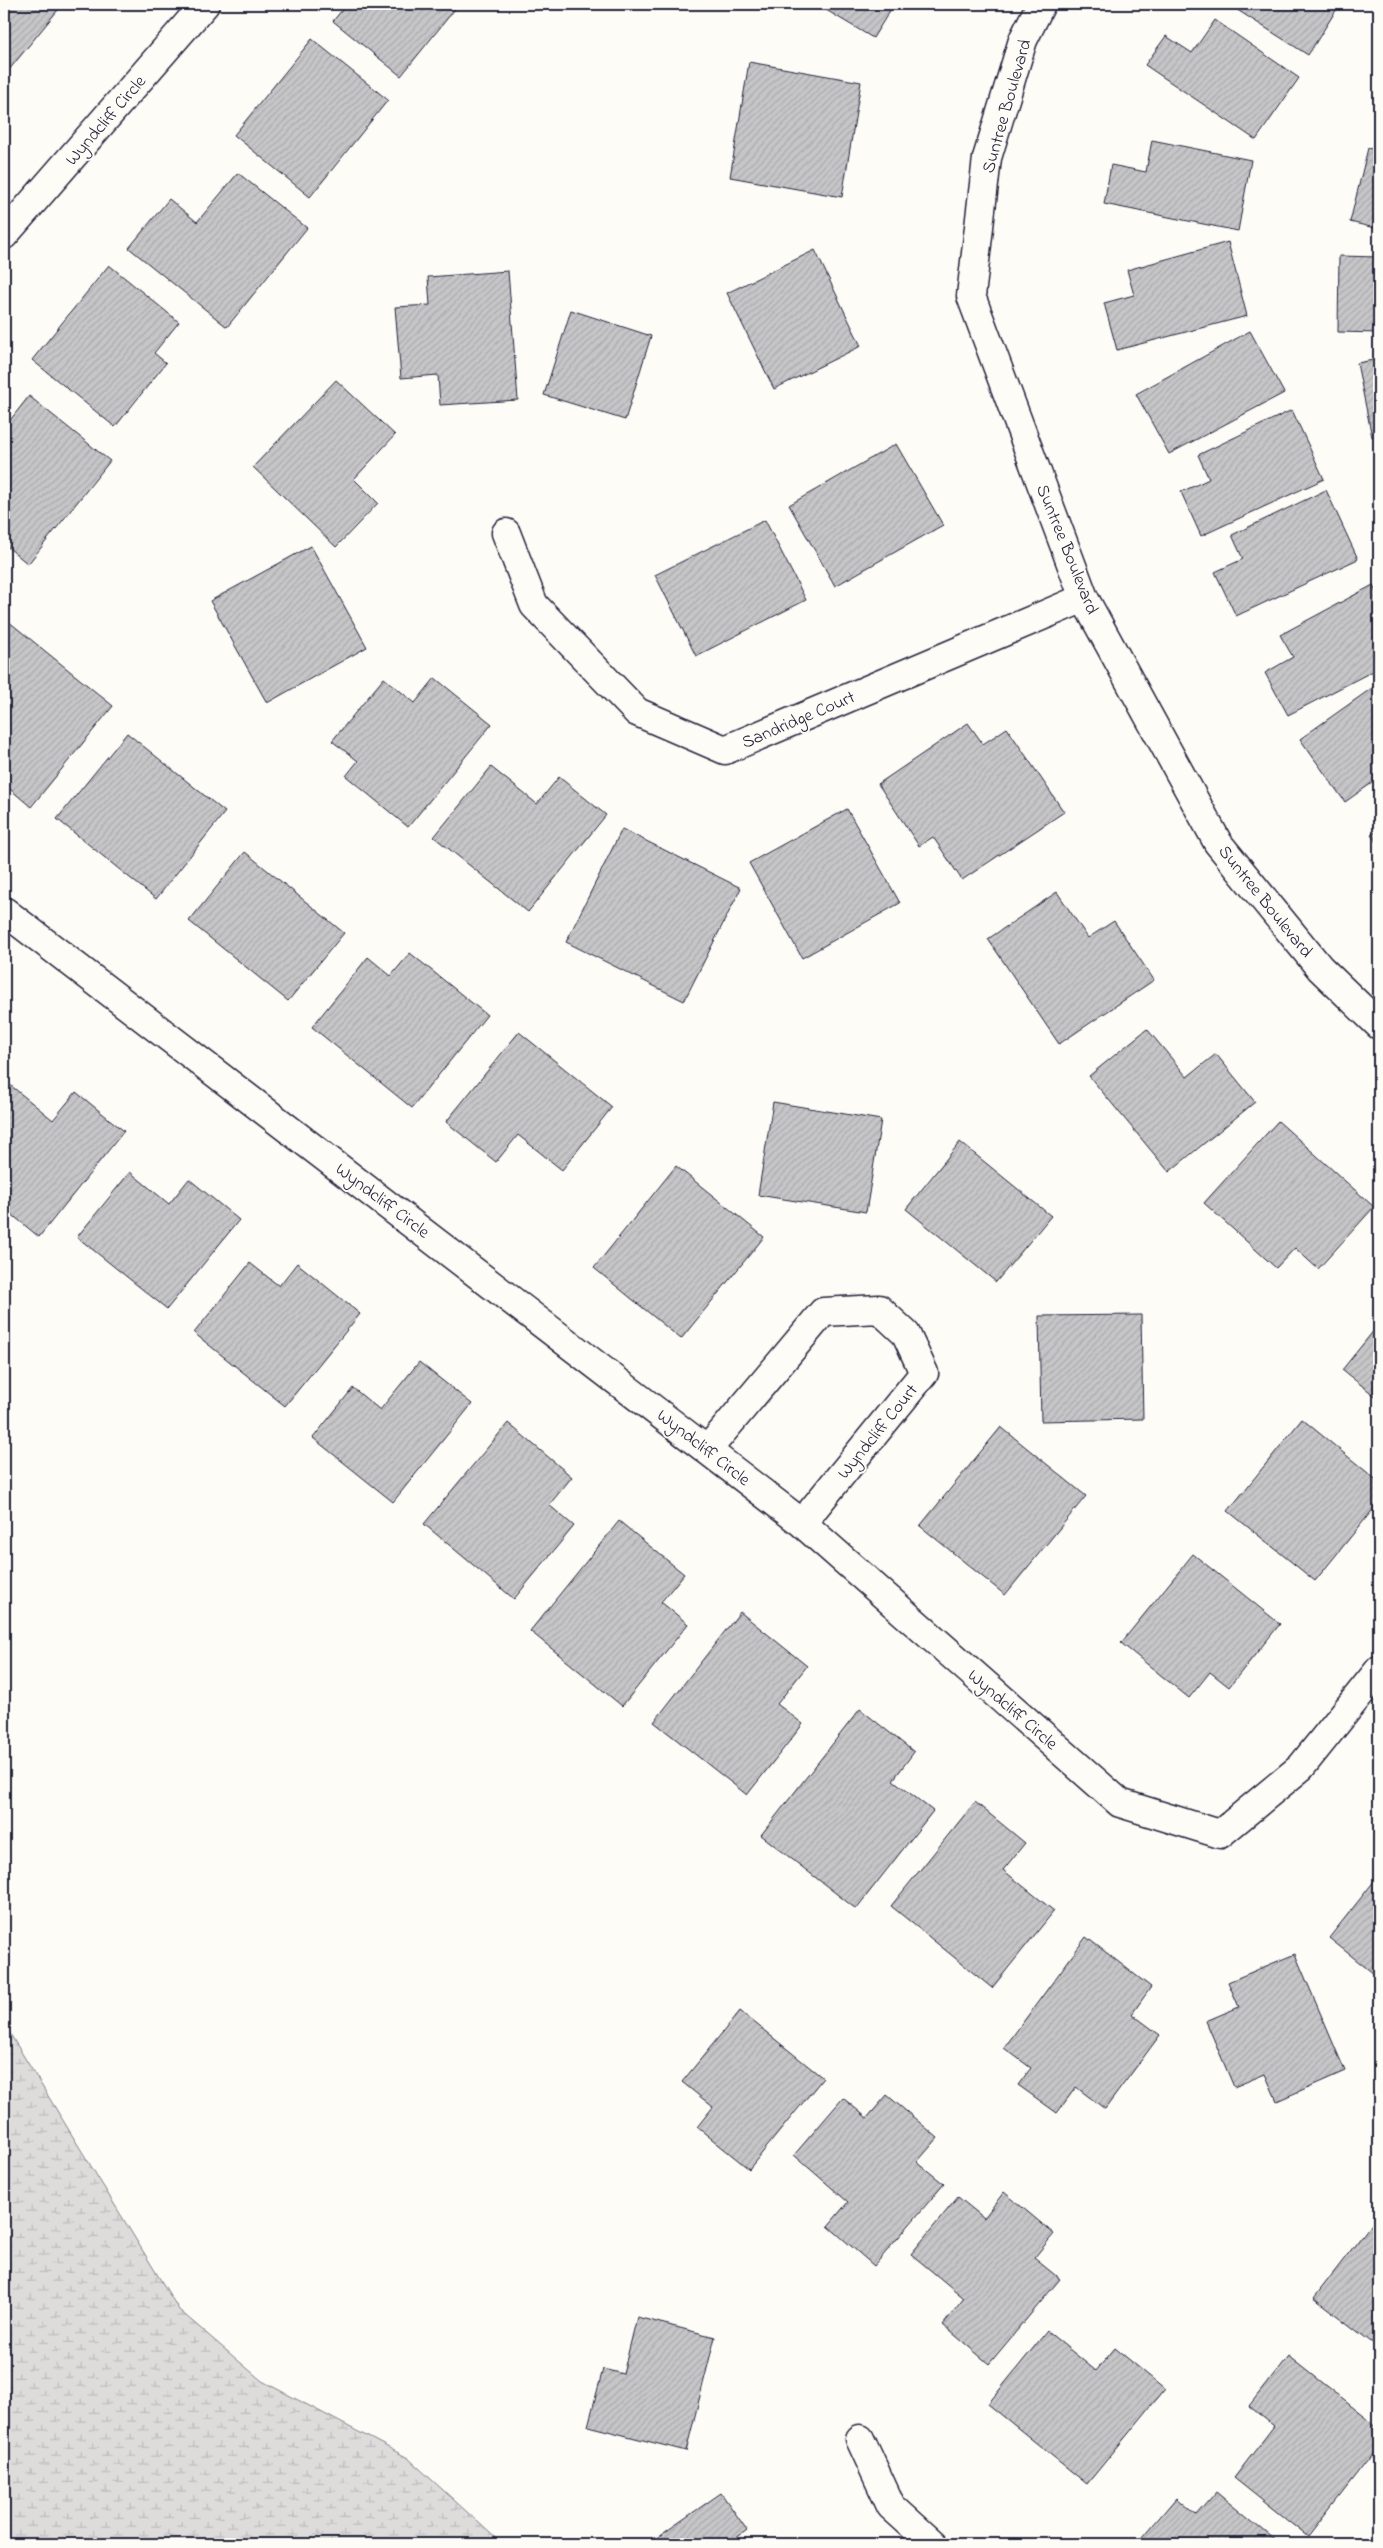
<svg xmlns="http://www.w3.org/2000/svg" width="1383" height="2548" font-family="'Indie Flower',sans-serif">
<defs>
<pattern id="wetland-marsh" width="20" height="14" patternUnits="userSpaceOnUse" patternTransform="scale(1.25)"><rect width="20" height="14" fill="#dddcdb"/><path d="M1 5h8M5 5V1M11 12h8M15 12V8" fill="none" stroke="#bdbcbd"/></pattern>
<pattern id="building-hatch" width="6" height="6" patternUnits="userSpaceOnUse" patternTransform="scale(1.25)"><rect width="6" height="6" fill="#c6c6c8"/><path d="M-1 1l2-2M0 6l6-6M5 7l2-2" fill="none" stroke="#aaaaad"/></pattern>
</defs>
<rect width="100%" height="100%" fill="#fdfcf7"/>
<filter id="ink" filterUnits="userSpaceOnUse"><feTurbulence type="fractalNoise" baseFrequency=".02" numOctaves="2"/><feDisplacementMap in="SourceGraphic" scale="10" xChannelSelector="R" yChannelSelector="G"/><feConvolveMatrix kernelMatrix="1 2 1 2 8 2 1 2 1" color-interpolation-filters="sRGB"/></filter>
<g filter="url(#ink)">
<path fill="url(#wetland-marsh)" stroke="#807f8b" d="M4 2024 179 2310 262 2381 408 2458 502 2544H4Z"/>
<path fill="url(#building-hatch)" stroke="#22223b" d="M4 4 62 5 4 76Z
M347 4H459L401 76 333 21Z
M816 4H894L873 38Z
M1228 4H1340L1308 55Z
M1215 20 1299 78 1256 140 1145 65 1166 36 1192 53Z
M312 39 388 100 310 197 234 135Z
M749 62 861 82 842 197 730 177Z
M1152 140 1251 160 1238 231 1104 204 1111 165 1146 172Z
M1368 148 1379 151V229L1350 222Z
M238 173 307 228 227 327 129 248 169 199 197 222Z
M1228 242 1247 316 1117 350 1104 303 1134 295 1127 270Z
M815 250 861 346 774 389 727 293Z
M1339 256 1379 257V333L1338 332Z
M109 265 179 322 154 353 166 363 115 427 32 360Z
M508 271 518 400 440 405 438 375 401 378 395 307 430 305 428 277Z
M571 310 651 336 625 420 544 395Z
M1250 331 1284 393 1169 454 1136 394Z
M1379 359V436L1372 437 1357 363Z
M336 380 395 435 354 479 378 503 336 547 253 467Z
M29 396 110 461 28 564 4 544V428Z
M1292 410 1324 479 1201 536 1181 492 1209 479 1198 455Z
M896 444 943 525 835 586 789 505Z
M1326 490 1358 559 1236 616 1215 572 1243 559 1232 535Z
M765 520 806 600 696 656 655 575Z
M311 546 367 647 267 703 210 601Z
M1373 585 1379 598V668L1288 715 1265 673 1293 657 1280 635Z
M8 621 113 706 31 807 4 784V627Z
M384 678 415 703 435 678 492 724 408 827 346 776 358 761 332 741Z
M1379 683V778L1345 802 1300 739Z
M968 723 983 744 1007 728 1064 812 962 880 933 837 919 846 878 784Z
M127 733 225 812 156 899 57 819Z
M491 767 537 804 559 777 606 815 528 912 434 837Z
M847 809 900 903 802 958 749 863Z
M622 829 741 888 684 1001 566 942Z
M1379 829V846L1371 835Z
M245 852 344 933 288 1001 189 921Z
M1057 892 1088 938 1114 921 1154 980 1059 1044 988 939Z
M410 953 487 1015 412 1108 312 1027 368 957 391 976Z
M1147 1029 1187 1077 1216 1054 1255 1102 1169 1172 1089 1076Z
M519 1032 612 1107 562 1170 518 1135 496 1162 446 1122Z
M4 1080 53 1120 76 1092 124 1131 39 1237 4 1208Z
M773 1102 881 1120 866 1212 758 1195Z
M1278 1121 1374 1207 1318 1269 1295 1248 1276 1268 1204 1203Z
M960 1142 1051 1216 996 1282 906 1209Z
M676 1166 764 1237 681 1339 594 1268Z
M130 1172 169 1204 189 1179 239 1220 167 1309 77 1237Z
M250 1263 279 1286 297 1263 360 1314 285 1406 194 1333Z
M1141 1315 1143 1419 1041 1421 1039 1316Z
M1379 1324V1399L1342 1370Z
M419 1362 472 1404 393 1502 313 1438 353 1388 380 1410Z
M1302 1419 1379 1482V1502L1315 1581 1228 1511Z
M508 1423 572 1477 549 1505 574 1526 514 1599 424 1524Z
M1001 1427 1086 1496 1005 1595 920 1526Z
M619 1521 684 1574 661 1602 688 1624 622 1706 530 1631Z
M1193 1554 1280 1624 1229 1687 1210 1672 1189 1698 1121 1643Z
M740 1612 807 1666 777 1704 803 1724 747 1795 654 1722Z
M860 1709 914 1752 893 1780 933 1811 856 1909 761 1835Z
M975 1802 1025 1843 1003 1870 1054 1911 992 1988 891 1906Z
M1379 1875V1978L1329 1938Z
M1086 1937 1151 1987 1132 2014 1160 2035 1105 2109 1076 2087 1057 2113 1018 2085 1031 2068 1004 2048Z
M1295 1954 1345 2071 1277 2101 1265 2074 1234 2087 1206 2021 1239 2007 1228 1982Z
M740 2011 823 2078 749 2169 697 2127 713 2107 682 2082Z
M887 2095 938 2138 917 2162 944 2184 874 2266 828 2226 848 2202 794 2155 843 2098 867 2118Z
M1004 2192 1054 2234 1034 2258 1060 2279 989 2364 943 2325 964 2298 911 2254 958 2197 984 2218Z
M1379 2214V2348L1314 2298Z
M637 2317 715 2337 686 2451 588 2426 603 2369 623 2374Z
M1047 2331 1096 2371 1115 2348 1165 2389 1087 2484 988 2404Z
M1288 2356 1379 2428V2446L1308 2537 1234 2478 1274 2426 1249 2406Z
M1216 2492 1279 2544H1137L1176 2498 1196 2515Z
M721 2493 747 2530 728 2544H648Z"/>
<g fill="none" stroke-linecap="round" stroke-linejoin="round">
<g stroke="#22223b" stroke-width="31">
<path id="minor" d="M4 235 205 4
M506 533 534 605 637 712 725 750 1084 598
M4 911 802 1523 1120 1803 1220 1834 1301 1767 1379 1670
M708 1449 823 1312 879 1309 906 1334 924 1373 802 1523
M860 2439 891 2506 933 2544"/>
</g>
<g stroke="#22223b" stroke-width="31">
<path id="tertiary" d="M1041 4 1023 40 987 158 971 296 1084 598 1218 843 1320 968 1379 1025"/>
</g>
<use href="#minor" stroke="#fdfcf7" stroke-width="28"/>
<use href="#tertiary" stroke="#fdfcf7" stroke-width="28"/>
</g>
</g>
<g text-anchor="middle" stroke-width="4" stroke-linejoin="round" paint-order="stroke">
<g font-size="18" fill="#22223b" stroke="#fdfcf7">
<text transform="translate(1006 106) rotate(-74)" y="6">Suntree Boulevard</text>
<text transform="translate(105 120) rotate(-49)" y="6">Wyndcliff Circle</text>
<text transform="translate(1068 549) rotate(68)" y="6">Suntree Boulevard</text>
<text transform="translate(798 719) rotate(-23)" y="6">Sandridge Court</text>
<text transform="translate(1266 901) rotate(51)" y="6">Suntree Boulevard</text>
<text transform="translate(383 1200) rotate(37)" y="6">Wyndcliff Circle</text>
<text transform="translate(877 1431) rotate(-51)" y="6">Wyndcliff Court</text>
<text transform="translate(704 1447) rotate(38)" y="6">Wyndcliff Circle</text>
<text transform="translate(1013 1709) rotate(41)" y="6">Wyndcliff Circle</text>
</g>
</g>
<rect width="1383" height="2548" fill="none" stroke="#fdfcf7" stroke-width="20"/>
<rect x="10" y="10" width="1363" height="2528" fill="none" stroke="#22223b" stroke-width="2" filter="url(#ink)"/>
</svg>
